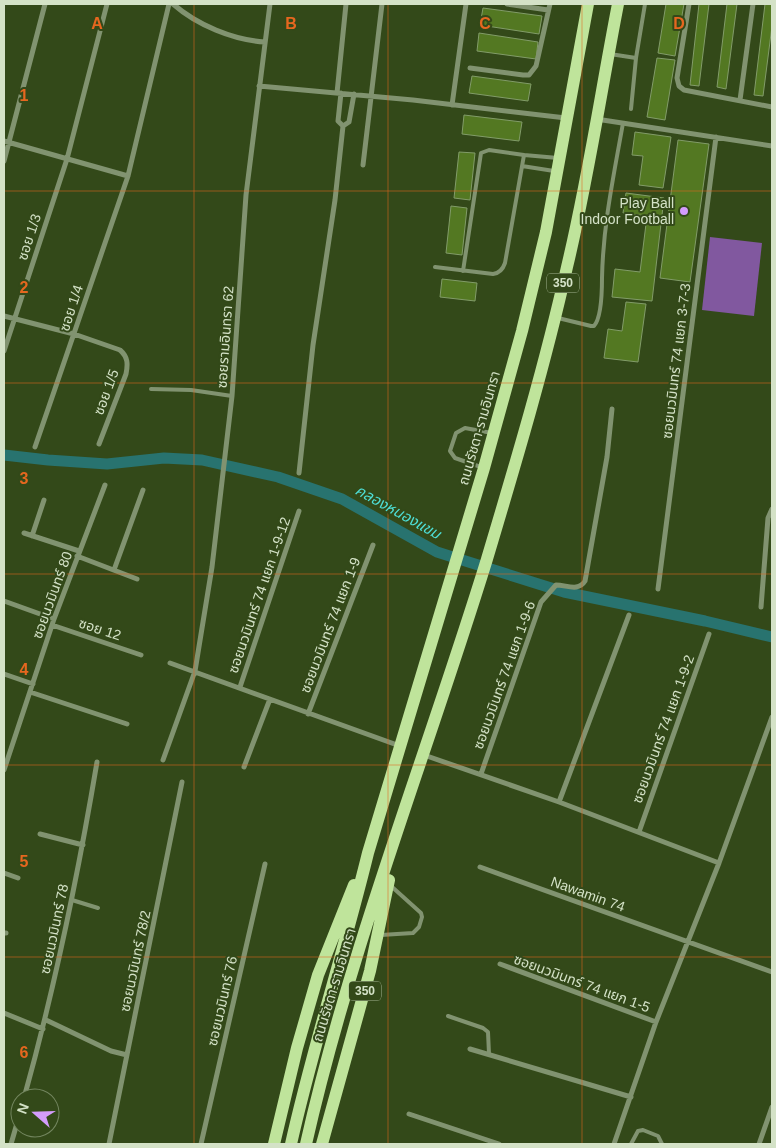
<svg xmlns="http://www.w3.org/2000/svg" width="776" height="1148" font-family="Arial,'Noto Sans Thai',sans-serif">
<rect width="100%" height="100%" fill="#334919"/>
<path fill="#81589f" d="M710 237 762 243 754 316 702 310Z"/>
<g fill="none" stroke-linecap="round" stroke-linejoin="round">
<path stroke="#28736f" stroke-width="11" d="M4 455 48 460 107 464 164 458 202 460 278 477 342 499 437 552 459 559 564 592 705 621 772 637"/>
</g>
<path fill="#537822" stroke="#829c69" d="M666 4H684L675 56 658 53Z
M699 4H709L699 86 690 85Z
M727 4H737L726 89 717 87Z
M765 4H772V26L763 96 754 95Z
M483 8 542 16 539 34 480 25Z
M479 33 538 42 536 59 477 51Z
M657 58 675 60 665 120 647 117Z
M472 76 531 84 528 101 469 93Z
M464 115 522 122 519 141 462 134Z
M635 132 671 137 663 188 639 185 643 156 632 155Z
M678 140 709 144 690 282 660 278Z
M459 152 475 153 470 200 454 198Z
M626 193 664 198 652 301 612 297 615 269 640 272 647 216 623 213Z
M451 206 467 208 462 255 446 253Z
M442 279 477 283 475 301 440 297Z
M626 302 646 304 638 362 604 358 608 329 622 331Z"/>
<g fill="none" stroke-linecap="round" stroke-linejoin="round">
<path stroke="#819370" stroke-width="4" d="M610 54 636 58
M631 109 636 58 645 4
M522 166 554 171
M435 267 493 274C500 273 503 269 505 263L524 155
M463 271 481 153 489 150 524 155 558 158
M558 318 591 326H594C602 317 602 290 602 278 603 225 614 174 623 123
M151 389 191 390 232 396
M481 467 455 458 450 451 456 433 465 428 492 433
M72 900 98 908
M381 935 413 933 419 927 422 917 421 913 391 886
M448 1016 483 1028 488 1032 489 1054
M631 1144 638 1131 643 1130 658 1136 662 1144"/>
<path stroke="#819370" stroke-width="5" d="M173 4C197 25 233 40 265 42
M507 4 548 10
M689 4 677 78 679 86 684 90 772 107
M470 68 523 75H529L536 66 550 4
M259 86 413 100 566 118
M337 93 346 4
M341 93 338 121 343 126
M740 100 753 4
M452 105 466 4
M596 119 772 146
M343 126 349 122 354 94
M4 141 128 176
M4 161 45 4
M363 165 382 4
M4 316 74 334 120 350C128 357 128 364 126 374L99 444
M4 351 67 159 107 4
M35 447 128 176 169 4
M299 473 313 345 335 200 343 126
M24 533 79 551
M32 536 44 500
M77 556 137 579
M114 570 143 490
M658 589 716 137
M4 601 54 619
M761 607 768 518 772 509
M52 625 141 655
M170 663 400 746
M4 674 33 684
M240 687 299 511
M30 692 127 724
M308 714 373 545
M424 755 559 802 719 863
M163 760 195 671 212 567 232 396 246 195 270 4
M244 767 270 699
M4 770 54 619 105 485
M481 774 541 602 556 585C567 585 578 592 585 581L607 457 612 409
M559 802 629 615
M639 832 709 634
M40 834 83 845
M480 867 772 972
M4 873 18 878
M4 933H6
M500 964 656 1022
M4 1013 43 1029
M46 1020 111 1051 127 1055
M470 1049 631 1097
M24 1098C55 987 78 875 97 762
M409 1114 499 1144
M11 1144 20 1113
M109 1144 182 782
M201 1144 265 864
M614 1144 656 1022 719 863 772 717
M759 1144 772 1107"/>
<path stroke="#bfe49b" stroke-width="12" d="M274 1144 297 1048 318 975 354 885
M291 1144C313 1046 344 951 368 853L484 468 522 331 546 232 588 4
M306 1144C351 945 427 754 487 559 516 462 545 365 567 267 588 180 601 91 618 4
M322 1144 370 971 389 880"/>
</g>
<path fill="none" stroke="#e6671f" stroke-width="1" stroke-opacity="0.55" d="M194 4V1144M388 4V1144M582 4V1144M4 191H772M4 383H772M4 574H772M4 765H772M4 957H772"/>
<circle fill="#d49cfc" stroke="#334919" stroke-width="2" cx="684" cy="211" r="5"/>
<g text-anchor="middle" stroke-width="4" stroke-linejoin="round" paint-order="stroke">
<g fill="#334919" stroke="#a4b493" stroke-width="1">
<rect x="547" y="273.5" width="32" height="19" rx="4"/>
<rect x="349" y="981.5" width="32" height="19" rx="4"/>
</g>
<g font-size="12" font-weight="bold" fill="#d4e2c7">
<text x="563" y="287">350</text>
<text x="365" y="995">350</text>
</g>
<g font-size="14" fill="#d4e2c7" stroke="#334919" text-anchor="end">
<text x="674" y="208">Play Ball<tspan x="674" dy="16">Indoor Football</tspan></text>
</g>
<g font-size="14" fill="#d4e2c7" stroke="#334919">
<text transform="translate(29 237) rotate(-72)" y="5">ซอย 1/3</text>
<text transform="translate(71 308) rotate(-72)" y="5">ซอย 1/4</text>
<text transform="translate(225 337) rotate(-86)" y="5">ซอยรามอินทรา 62</text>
<text transform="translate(676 361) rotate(-83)" y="5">ซอยนวมินทร์ 74 แยก 3-7-3</text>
<text transform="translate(106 392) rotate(-70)" y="5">ซอย 1/5</text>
<text transform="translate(479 428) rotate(-74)" y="5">ถนนรัชดา-รามอินทรา</text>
<text transform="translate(52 595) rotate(-70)" y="5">ซอยนวมินทร์ 80</text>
<text transform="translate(259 595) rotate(-71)" y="5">ซอยนวมินทร์ 74 แยก 1-9-12</text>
<text transform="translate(330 625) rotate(-69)" y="5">ซอยนวมินทร์ 74 แยก 1-9</text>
<text transform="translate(100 629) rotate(18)" y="5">ซอย 12</text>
<text transform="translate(504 675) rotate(-70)" y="5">ซอยนวมินทร์ 74 แยก 1-9-6</text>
<text transform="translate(663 729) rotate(-70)" y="5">ซอยนวมินทร์ 74 แยก 1-9-2</text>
<text transform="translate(588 894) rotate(20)" y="5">Nawamin 74</text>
<text transform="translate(54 929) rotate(-78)" y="5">ซอยนวมินทร์ 78</text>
<text transform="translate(135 961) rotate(-78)" y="5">ซอยนวมินทร์ 78/2</text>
<text transform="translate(582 983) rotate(20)" y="5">ซอยนวมินทร์ 74 แยก 1-5</text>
<text transform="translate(334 985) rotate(-73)" y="5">ถนนรัชดา-รามอินทรา</text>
<text transform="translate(222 1001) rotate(-77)" y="5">ซอยนวมินทร์ 76</text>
</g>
<g font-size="15" font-style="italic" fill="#4eded6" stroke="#334919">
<text transform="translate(398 512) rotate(29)" y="5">คลองหนองแขม</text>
</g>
</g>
<g font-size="16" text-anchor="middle" font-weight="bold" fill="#e6671f" stroke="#334919" stroke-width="4" stroke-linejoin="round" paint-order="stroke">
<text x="97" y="29">A</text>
<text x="291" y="29">B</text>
<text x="485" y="29">C</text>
<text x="679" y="29">D</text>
<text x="24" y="101">1</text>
<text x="24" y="293">2</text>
<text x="24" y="484">3</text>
<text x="24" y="675">4</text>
<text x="24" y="867">5</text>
<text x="24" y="1058">6</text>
</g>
<rect width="776" height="1148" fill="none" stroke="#d4e2c7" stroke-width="10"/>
<g transform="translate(35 1113) rotate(290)"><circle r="24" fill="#334919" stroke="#73865f"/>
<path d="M0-4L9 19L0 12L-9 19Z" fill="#d49cfc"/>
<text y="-8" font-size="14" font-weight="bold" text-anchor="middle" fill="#d4e2c7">N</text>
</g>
</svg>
